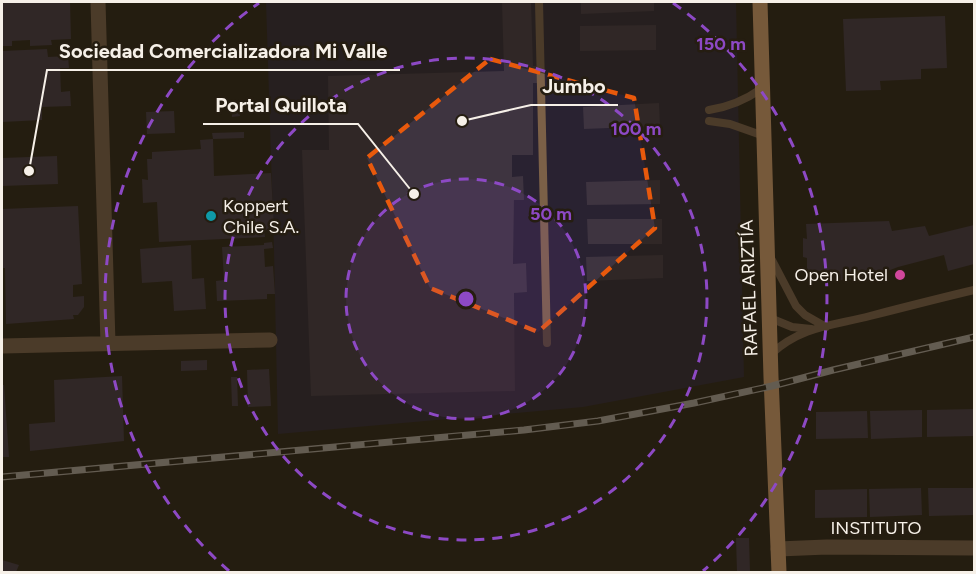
<svg xmlns="http://www.w3.org/2000/svg" width="976" height="574" font-family="Figtree,sans-serif">
<rect width="100%" height="100%" fill="#251d11"/>
<path fill="#292231" d="M266 2H736L744 377 583 407 278 434 274 250Z"/>
<path fill="#3e3440" d="M2 2H70L71 39 51 40 52 45 30 46V40L12 41V46H2Z
M502 2H531L533 66H538L539 83H533V155H512V177L523 176 524 200H514L513 264 526 263 527 292 514 293 515 391 311 396 302 150H329L328 76 504 71Z
M581 2H654V11L581 14Z
M945 16 947 68 921 69V79L880 81 881 90 846 91 843 19Z
M656 25V50L580 51V26Z
M47 49 48 57 68 56 69 68H60L61 92 70 91 71 106 42 107V120L2 122V51Z
M232 102H239L240 116 232 117Z
M659 103 660 126 584 129 583 107Z
M174 111 175 133 147 134 146 112Z
M244 132V138L213 139 212 133Z
M213 139 214 176 271 173 274 229 264 230 265 237 159 242 157 202 143 203 142 179 148 180 147 159H152V152L201 149 200 140Z
M57 156 58 184 2 186V158Z
M660 180V204L587 205 586 182Z
M78 206 82 284 73 285V297L84 296V307L78 315H73L74 319 6 324 5 268H2V209Z
M587 219H662V244H588Z
M889 221 892 231 925 226 929 236 974 225V264L948 271 944 255 898 267 885 272V279L807 281V258L803 257V238L807 239 806 224Z
M272 242 273 248 264 249 265 267 273 266 275 294H267V299L217 301 216 281 224 280 222 247 264 245V243Z
M191 245 192 279 204 278 206 309 174 311 172 281 142 283 140 249Z
M663 255V278L587 281 586 257Z
M207 360V370L181 371V361Z
M269 369 271 406 248 407 247 370Z
M122 376 124 441 30 451 29 424 55 422 54 380Z
M231 377H237L238 406H232Z
M2 385H4L9 457H2Z
M974 409V436L927 437V410Z
M922 410V437L871 439 870 411Z
M867 411 868 438 816 439V412Z
M921 488 922 515 870 517 869 489Z
M928 488H974V515L929 516Z
M867 489V517L815 518V490Z
M736 538H749L750 572H737Z
M2 560 19 565 16 572H2Z"/>
<g fill="none" stroke-linecap="round" stroke-linejoin="round">
<path stroke="#7b6047" stroke-width="8" d="M539 2 547 343
M709 110C729 107 744 101 761 89
M709 121 730 124 764 136
M772 260 796 306 805 315 826 327
M770 318 792 327 811 329
M771 354C802 326 831 326 870 316 905 307 940 298 974 290"/>
<path stroke="#7b6047" stroke-width="15" d="M98 2 108 344
M2 346 270 340
M778 549 827 547 974 548"/>
<path stroke="#daa26d" stroke-width="15" d="M760 2 771 377 779 572"/>
<g stroke="#b0a9a0" stroke-width="7">
<path id="rail" d="M2 477 524 430 598 421 694 403 772 386 833 370 974 337"/>
</g>
<use href="#rail" stroke="#251d11" stroke-width="4.5" stroke-dasharray="14" stroke-linecap="butt"/>
</g>
<path d="M0 0H976V574H0ZM490 59 634 98 655 228 538 332 430 288 367 158Z" fill="#251d11" fill-opacity=".55" fill-rule="evenodd"/>
<path fill="none" stroke="#e8590c" stroke-width="4.5" stroke-dasharray="12 8" stroke-linejoin="round" d="M490 59 634 98 655 228 538 332 430 288 367 158Z"/>
<circle cx="466" cy="299" r="120" fill="#8d49c5" fill-opacity=".12"/>
<g fill="none" stroke="#8d49c5" stroke-width="3" stroke-dasharray="10 8">
<circle cx="466" cy="299" r="120"/>
<circle cx="466" cy="299" r="241"/>
<path d="M229 571A361 361 0 0 1 259 3M673 3A361 361 0 0 1 703 571"/>
</g>
<circle fill="#0f9aa8" stroke="#251d11" stroke-width="2" cx="211" cy="216" r="6"/>
<circle fill="#d1479c" stroke="#251d11" stroke-width="2" cx="900" cy="275" r="6"/>
<g text-anchor="middle" stroke-width="5" stroke-linejoin="round" paint-order="stroke">
<g font-size="18" fill="#f6f0e8" stroke="#251d11" text-anchor="start">
<text x="223" y="212">Koppert<tspan x="223" dy="21">Chile S.A.</tspan></text>
<text x="888" y="281" text-anchor="end">Open Hotel</text>
</g>
<g font-size="18" fill="#f6f0e8" stroke="#251d11">
<text transform="translate(749 288) rotate(-92)" y="6">RAFAEL ARIZTÍA</text>
<text x="876" y="534">INSTITUTO</text>
</g>
</g>
<circle cx="466" cy="299" r="9" fill="#8d49c5" stroke="#251d11" stroke-width="3"/>
<g font-size="18" text-anchor="middle" font-weight="bold" fill="#8d49c5" stroke="#251d11" stroke-width="5" stroke-linejoin="round" paint-order="stroke">
<text x="721" y="50">150 m</text>
<text x="636" y="135">100 m</text>
<text x="551" y="220">50 m</text>
</g>
<path fill="none" stroke="#f6f0e8" stroke-width="2" d="M29 171L47 70H400M462 121L531 105H618M414 194L358 124H203"/>
<g fill="#f6f0e8" stroke="#251d11" stroke-width="2">
<circle cx="29" cy="171" r="6"/>
<circle cx="462" cy="121" r="6"/>
<circle cx="414" cy="194" r="6"/>
</g>
<g font-size="20" text-anchor="middle" font-weight="bold" fill="#f6f0e8" stroke="#251d11" stroke-width="5" stroke-linejoin="round" paint-order="stroke">
<text x="223" y="58">Sociedad Comercializadora Mi Valle</text>
<text x="574" y="93">Jumbo</text>
<text x="281" y="112">Portal Quillota</text>
</g>
<rect width="976" height="574" fill="none" stroke="#f6f0e8" stroke-width="6"/>
</svg>
